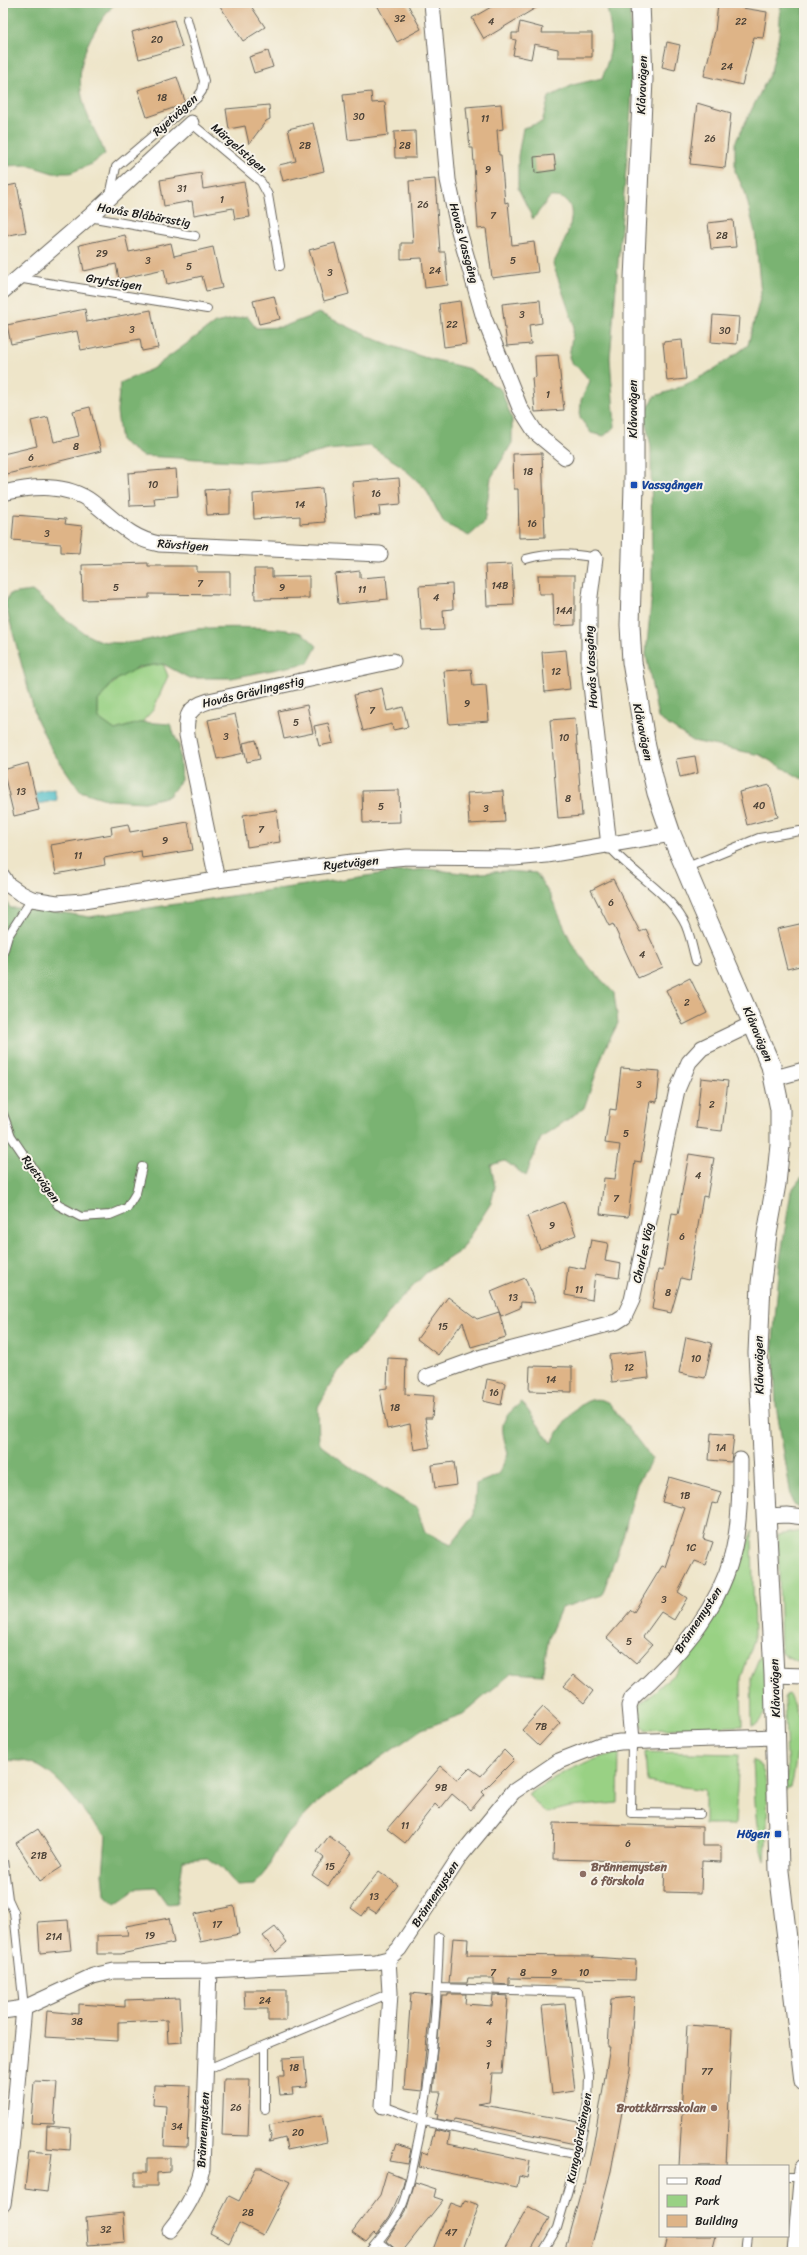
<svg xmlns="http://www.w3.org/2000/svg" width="807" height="2255" font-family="Sriracha,sans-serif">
<rect width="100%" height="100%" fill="#f7f3e8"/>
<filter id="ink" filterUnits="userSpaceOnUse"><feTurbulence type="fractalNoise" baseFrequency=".025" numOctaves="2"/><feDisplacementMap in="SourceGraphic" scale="8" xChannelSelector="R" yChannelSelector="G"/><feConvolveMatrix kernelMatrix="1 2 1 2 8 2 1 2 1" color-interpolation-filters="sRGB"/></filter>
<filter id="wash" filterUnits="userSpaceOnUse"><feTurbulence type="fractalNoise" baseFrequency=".012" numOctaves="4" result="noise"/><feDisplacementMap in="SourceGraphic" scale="16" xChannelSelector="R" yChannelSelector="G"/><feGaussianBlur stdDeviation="0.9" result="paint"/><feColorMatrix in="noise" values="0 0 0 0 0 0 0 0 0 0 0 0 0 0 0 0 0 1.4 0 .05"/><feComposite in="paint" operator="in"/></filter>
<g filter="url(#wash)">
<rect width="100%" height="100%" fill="#eee5c9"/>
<path fill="#99d184" stroke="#5a7650" d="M163 664 168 676 153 710 142 722 115 730 98 718V701C119 674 128 668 163 664Z
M752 1531 754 1640 741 1678 742 1726 646 1730C639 1722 635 1716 639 1705L673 1675 688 1657 721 1607 738 1571Z
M801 1531 804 1541 803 1664 781 1653 778 1535Z
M765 1644 766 1711 758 1723 752 1726 751 1677Z
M789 1694 801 1723 793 1779 791 1787 783 1790 788 1776 784 1698 786 1695Z
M619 1752 618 1803 570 1807 546 1813 528 1795C556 1774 585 1761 619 1752Z
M645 1752 739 1754 735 1825H705V1790L647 1782Z
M753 1760C758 1763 761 1765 763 1771 771 1790 766 1839 765 1861 754 1828 755 1794 753 1760Z"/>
<path fill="#7ab372" stroke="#4b6847" d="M3 3H115C84 40 69 73 90 121 95 132 101 142 105 154L92 164 70 173H53L27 165 3 166Z
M606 3H629L633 50 631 109 610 358 615 427 604 436 591 433 580 418 581 400 590 381 579 368 572 364 569 357 574 325 553 264C562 247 591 195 550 197L533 219 518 188V156L523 128 542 122 549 97 573 85 602 78C614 46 613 36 606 3Z
M781 3H804V780L760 755 693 741 658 718 646 654 652 593 651 446 644 415 655 396C690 386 720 367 748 345L761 294 755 232 745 192 735 171V143L771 71 779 35Z
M319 313 372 338 420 356 470 369 501 390 512 419V443L491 478 484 523 469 536 444 523 425 488 400 465 370 446 328 450 297 458 255 462 142 456 121 441 117 412 120 383 152 369 215 323 247 316 256 328 282 327Z
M32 591C54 607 81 639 107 642 140 646 160 635 191 630 208 626 289 626 303 634 308 637 312 642 317 646L308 663 232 678H189L163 664 138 667 113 682 98 701V718L115 730 142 722 170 724 179 746 181 780 169 796 144 802 109 800 80 791 53 752 36 718 5 603 10 594Z
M428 869 470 874 505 871 536 873 550 895 572 944 590 968 614 993 618 1023 604 1051 584 1108 541 1138 526 1176 505 1161 491 1165 495 1187 491 1203 460 1251 426 1273 394 1306 373 1334 337 1372 318 1407 319 1443 359 1474 417 1508 425 1532 451 1545 474 1516 476 1484 498 1475 508 1454C501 1427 497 1421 522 1402L551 1443C563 1426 583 1387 609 1403L652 1459 637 1484 623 1537 602 1595 561 1608 549 1637 542 1675 512 1673 463 1714 422 1729 320 1800 283 1839 265 1872 254 1885 237 1886 222 1868 208 1858 183 1860 177 1903 167 1904 155 1887 138 1888 115 1904 105 1895 103 1874 106 1836C80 1813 66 1778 34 1764 25 1760 12 1761 3 1760V893L10 908H35L89 917 386 873Z
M804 1174V1510L793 1505 791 1496 776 1405 773 1342 780 1261 791 1191Z"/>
<path fill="#52c0c9" stroke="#376e72" d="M54 789 57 800 38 804 35 793Z"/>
<g id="blocks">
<path fill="#deb487" d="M218 3H249L265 27 243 41Z
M376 3H407L421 29 397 42Z
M498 3H544L484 39 472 18Z
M718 4 767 12 763 38 754 37 742 85 704 76 715 31Z
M174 20 182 47 139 59 132 32Z
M520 22 543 28 542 33H592V57H558V49L534 44 531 59 513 55 516 40 512 39V33H518Z
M667 42 680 45 675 70 662 67Z
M268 51 273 67 254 73 249 57Z
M177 77 185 101 179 106 147 117 138 90Z
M371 92 372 103 385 102 388 135 348 140 343 95Z
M697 103 731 113 725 168 690 164Z
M501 104 503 129 497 130 499 155H501L505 203 508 202 512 245 534 242 538 272 492 278 486 228 478 229 473 148H470L466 107Z
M269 105 270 119 266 121 249 144 245 126 229 129 226 109Z
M313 123 324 171 283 181 279 165 296 161 288 129Z
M415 131 416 158H395L394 132Z
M554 155 556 170 535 173 534 157Z
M201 173 203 189 244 182 250 217 235 219 233 208 194 215 192 201 164 206 160 180Z
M435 179 440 252H445L448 285 425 288 422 258 401 259V243H413L409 181Z
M17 184 26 232 3 236V187Z
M733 220 736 247 711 249 708 223Z
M125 235 129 252 171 243 174 256 213 247 222 288 206 291 202 276 167 284 164 269 119 279 116 264 84 271 79 245Z
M335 243 349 294 324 301 309 250Z
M274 296 280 319 259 324 253 301Z
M540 300 542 323 529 325 531 344 507 346 502 304Z
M460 301 466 344 444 347 439 304Z
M85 309 87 322 151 310 158 348 142 351 140 339 81 350 77 331 11 344 7 325Z
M713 315 739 317 737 344 711 342Z
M682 340 686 379 667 381 663 342Z
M558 355 564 410 535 412 532 378 536 377 535 356Z
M90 407 101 451 3 475V454L37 446 31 421 48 417 54 442 79 436 73 411Z
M542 453 545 537 519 538 518 489H514L513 454Z
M176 469 178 496 154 498 155 505 130 506 128 473Z
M399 478 401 504 379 506 380 515 355 517 352 482Z
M230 488V514L207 515 205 490Z
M322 488 325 522 300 524V516L254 519 253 494Z
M14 515 66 519 65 524 82 526 79 553 61 552V544L12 540Z
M148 563V566H197V572H230V595L149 594V598L83 600 82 565Z
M512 564 514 605 487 606 485 565Z
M254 569H272V577L309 576V598L255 599Z
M360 571V578L386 576 388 599 338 604 335 574Z
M538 575H575V625L554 626 553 594H539Z
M452 584 453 609 443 610 444 630 422 631 419 586Z
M566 650 570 689 545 692 542 652Z
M471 669 473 686 486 685 489 721 449 724 444 671Z
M382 688 387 711 403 707 408 727 393 730 392 724 363 731 354 695Z
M307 705 313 733 284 739 278 711Z
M235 714 244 753 217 759 208 720Z
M575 718 582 816 558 818 550 720Z
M328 723 333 743 319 746 314 726Z
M256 740 260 759 247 762 243 743Z
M695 756 698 773 680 777 676 759Z
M28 763 39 810 14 816 3 770Z
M770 785 778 817 747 825 739 792Z
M399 790 400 822 363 823 362 791Z
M503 791 505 822 469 824 467 793Z
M276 810 280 842 247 847 243 815Z
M188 822 193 850 142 858 141 851 104 858 105 865 56 874 51 845 112 834 111 827 128 824 130 832Z
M613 879 640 932 646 929 663 967 638 978 613 924 609 926 591 890Z
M804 923V965L787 969 777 929Z
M690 978 707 1013 683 1025 666 990Z
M621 1068 660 1071 657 1102 650 1101 641 1162 635 1161 628 1217 600 1214 604 1178 615 1179 620 1145 605 1143 610 1109 616 1110Z
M701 1078 728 1081 722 1131 696 1128Z
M689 1154 714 1158 707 1197 703 1196 689 1280 681 1278 671 1313 652 1309 658 1270 663 1271 672 1213 678 1214Z
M564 1202 576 1235 540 1249 527 1216Z
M591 1240 608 1243 605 1261 621 1264 619 1278 595 1274 592 1300 565 1295 568 1266 585 1269Z
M525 1278 535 1303 521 1302 520 1308 501 1316 491 1292Z
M448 1297 477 1319 499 1312 506 1337 471 1347 463 1322 438 1355 417 1339Z
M686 1337 712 1343 705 1378 679 1373Z
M646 1351 649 1378 612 1382 609 1355Z
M388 1358 406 1359 405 1394 434 1396 432 1418H425L430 1447 414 1450 410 1424 387 1429 380 1389 387 1388Z
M530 1366 572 1367V1392L529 1391Z
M487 1379 505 1383 501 1405 483 1401Z
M711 1433 734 1435 731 1462 709 1460Z
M454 1462 457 1485 435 1488 432 1465Z
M669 1477 721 1492 717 1504 712 1503 703 1539 713 1542 705 1565 694 1561 678 1592 687 1598 674 1620 661 1612 643 1637 652 1645 636 1663 607 1638 631 1610 634 1612 662 1566 665 1567 685 1508 662 1502Z
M574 1675 593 1691 584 1703 564 1686Z
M543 1707 560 1723 539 1746 522 1730Z
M504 1750 514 1760 482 1792 484 1794 471 1810 452 1794 440 1809 435 1804 405 1843 387 1829 441 1766 458 1780 470 1768 481 1776Z
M554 1823 702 1827V1846H721V1862L702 1861 701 1893 664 1892 665 1862 553 1859Z
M38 1829 62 1867 40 1881 16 1843Z
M329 1836 352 1853 328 1886 312 1875 324 1858 317 1852Z
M379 1871 398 1885 376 1913 368 1908 362 1916 351 1908Z
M234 1906 239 1934 200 1942 194 1914Z
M169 1918 174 1943 121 1954H97V1936L128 1935 126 1926Z
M68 1920 71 1950 40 1953 38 1922Z
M275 1927 287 1942 276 1952 263 1936Z
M453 1938 468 1939 467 1955 594 1956 592 1957 636 1960 635 1980 509 1978V1985L494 1984V1978H468L467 1983H449Z
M244 1990H286V2021H268V2009H245Z
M411 1993 431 1995 422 2091 404 2089Z
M448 1994H466L465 2004 492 2006 493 1995 508 1996 502 2073H492L489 2102 478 2104 579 2122 575 2144 455 2119 454 2122 437 2119 438 2115 436 2114 441 2092H433L442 1996H448Z
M634 1997 630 2069 611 2171 590 2252H564L583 2184H585L593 2147 610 2047H608L611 1999Z
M180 1998 182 2042 168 2043 167 2020 118 2022V2041L45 2037 47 2011 79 2014V2004L125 2007V2000Z
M565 2004 575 2091 552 2094 542 2006Z
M687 2025 732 2028 726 2166H679Z
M304 2057 307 2087 292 2088 293 2094 280 2095 278 2076H284L283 2058Z
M224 2079H250L248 2136 222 2135Z
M34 2081 57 2082 54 2124 31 2123Z
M154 2085 190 2086 187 2147 164 2146 166 2106 153 2105Z
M322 2115 327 2142 287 2150 285 2138 269 2142 271 2137 269 2125Z
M47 2126 71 2128 70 2150 46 2148Z
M435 2129 450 2133 448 2144 530 2161 527 2178 519 2176 517 2187 419 2167 422 2152 428 2154Z
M396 2144 411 2149 408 2164 390 2161Z
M29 2151 52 2153 47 2192 25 2189Z
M147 2158H170V2172L157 2173V2186H135V2172H147Z
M256 2168H261L290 2182 263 2235 239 2223 229 2243 210 2233 229 2196 239 2201Z
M387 2171 405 2178 403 2186 390 2216 376 2235 374 2233 366 2242 352 2232 380 2195Z
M415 2182 436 2189 434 2197 443 2200 402 2252H399L386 2241 406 2211Z
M465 2200 479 2205 462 2252H432L451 2203 462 2207Z
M528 2206 549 2218 530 2252H502Z
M123 2213 125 2242 88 2245 86 2217Z
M667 2236H716L712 2252H663Z"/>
</g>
</g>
<g filter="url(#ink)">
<use href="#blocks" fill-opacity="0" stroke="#666259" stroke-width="1"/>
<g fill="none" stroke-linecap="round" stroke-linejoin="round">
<g stroke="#666259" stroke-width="10">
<path id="service" d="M191 123 261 182 268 195 280 266
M110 196 116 167 197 98 202 91 204 81 187 19
M89 217 195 236
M17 278 207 309
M526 559C547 553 573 553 595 558
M609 846C631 873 665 889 683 920 690 931 692 948 696 961
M685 868 759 838 800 831
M3 953 8 936 32 899
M3 1114 11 1136 58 1205 81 1217 110 1215 127 1208 136 1193 142 1167
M632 1740 631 1813 700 1814
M3 1861 8 1899 14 1912 24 2008
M438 1988 578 1992 589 2077 588 2103 578 2155 557 2228 543 2252
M205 2070 390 1993
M383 2106 423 2121 578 2155
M265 2109V2045
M788 2177H804
M378 2242 391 2252
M369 2252C380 2239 394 2223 401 2208 409 2190 412 2171 416 2152 432 2082 437 2009 439 1937
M745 2252 747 2236"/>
</g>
<g stroke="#666259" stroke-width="17">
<path id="minor" d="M432 3 448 180 459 231 468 262 484 318 520 408 536 433 565 457
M3 291 89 217 191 123
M3 493C33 486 66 483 92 502 116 520 129 538 159 544L380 554
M595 558 589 604V667L609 846
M3 877 7 884 20 893 32 899 57 903 83 901 217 880 352 862 407 857 514 858 547 855 671 834
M217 880 187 735C185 715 189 707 209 701L393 661
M775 1078 804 1070
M427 1377 482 1357 616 1322 624 1317 632 1300 677 1090 689 1062 702 1048 754 1023
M767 1516 787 1515 804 1517
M774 1675 804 1676
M632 1740 629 1706 632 1698C675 1660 717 1613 732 1556 740 1525 740 1491 740 1460
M3 2011 24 2008 93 1976 114 1971 209 1970 376 1962 388 1959 399 1949 461 1855 513 1792 559 1761 600 1745 620 1742 776 1737
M383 2106 390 1993 388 1959
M3 2204 11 2149 24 2008
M170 2230C186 2210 196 2193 202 2169L209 1970"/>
</g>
<g stroke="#666259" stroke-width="21">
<path id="tertiary" d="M640 3 643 79 634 279V485L630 625 632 662 646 747 657 793 671 834 699 900 771 1066 780 1109V1145L776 1184 767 1234 761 1283 758 1353 774 1675 779 1871 804 2081
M797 2252 804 2169"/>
</g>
<use href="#service" stroke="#fff" stroke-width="8"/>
<use href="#minor" stroke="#fff" stroke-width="15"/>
<use href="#tertiary" stroke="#fff" stroke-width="19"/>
</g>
</g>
<g fill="#1a4fb4" stroke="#f7f3e8" stroke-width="1.5">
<rect x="630" y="481" width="8" height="8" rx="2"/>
<rect x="774" y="1830" width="8" height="8" rx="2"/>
</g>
<g fill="#8d6e63" stroke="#f7f3e8" stroke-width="1.5">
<circle cx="583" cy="1874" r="4"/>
<circle cx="714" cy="2108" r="4"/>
</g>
<g text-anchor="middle" stroke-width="4" stroke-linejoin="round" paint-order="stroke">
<g font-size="10" fill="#4c4237">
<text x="400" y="22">32</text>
<text x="491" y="25">4</text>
<text x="741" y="25">22</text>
<text x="157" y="43">20</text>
<text x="727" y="70">24</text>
<text x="162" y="101">18</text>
<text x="359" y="120">30</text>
<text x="485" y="122">11</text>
<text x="710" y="142">26</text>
<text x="305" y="149">2B</text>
<text x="405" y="149">28</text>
<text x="488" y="173">9</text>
<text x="182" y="192">31</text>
<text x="222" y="203">1</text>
<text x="423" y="208">26</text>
<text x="493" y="219">7</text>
<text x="722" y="239">28</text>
<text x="102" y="257">29</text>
<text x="148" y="264">3</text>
<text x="513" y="264">5</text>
<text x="189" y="270">5</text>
<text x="435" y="274">24</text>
<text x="330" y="276">3</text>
<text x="522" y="318">3</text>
<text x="452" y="328">22</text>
<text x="132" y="333">3</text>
<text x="725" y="334">30</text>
<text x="548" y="398">1</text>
<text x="76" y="450">8</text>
<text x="31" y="461">6</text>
<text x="528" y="475">18</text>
<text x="153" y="488">10</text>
<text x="376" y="497">16</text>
<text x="300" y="508">14</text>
<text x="532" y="527">16</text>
<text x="47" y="537">3</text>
<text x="200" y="587">7</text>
<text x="500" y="589">14B</text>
<text x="116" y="591">5</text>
<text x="282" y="591">9</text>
<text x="362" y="593">11</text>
<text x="436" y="601">4</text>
<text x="564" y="614">14A</text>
<text x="556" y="675">12</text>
<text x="467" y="707">9</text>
<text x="372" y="714">7</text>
<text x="296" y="726">5</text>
<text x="226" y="740">3</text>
<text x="564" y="741">10</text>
<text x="21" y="795">13</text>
<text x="568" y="802">8</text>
<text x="759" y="809">40</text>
<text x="381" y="810">5</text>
<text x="486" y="812">3</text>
<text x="261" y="833">7</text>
<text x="165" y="844">9</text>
<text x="78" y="859">11</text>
<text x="611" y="906">6</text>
<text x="642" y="958">4</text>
<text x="687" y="1006">2</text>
<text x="639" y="1088">3</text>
<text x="712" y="1108">2</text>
<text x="626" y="1137">5</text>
<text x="698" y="1179">4</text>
<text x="616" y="1202">7</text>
<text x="552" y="1229">9</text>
<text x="682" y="1240">6</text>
<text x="579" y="1293">11</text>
<text x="668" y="1296">8</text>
<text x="513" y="1301">13</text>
<text x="443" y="1330">15</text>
<text x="696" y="1362">10</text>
<text x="629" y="1371">12</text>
<text x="551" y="1383">14</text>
<text x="494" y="1396">16</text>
<text x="395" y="1411">18</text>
<text x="721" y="1451">1A</text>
<text x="685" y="1499">1B</text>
<text x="691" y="1551">1C</text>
<text x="664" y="1603">3</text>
<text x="629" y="1645">5</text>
<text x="541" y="1730">7B</text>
<text x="441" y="1791">9B</text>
<text x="405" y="1829">11</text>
<text x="628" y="1847">6</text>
<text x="39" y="1859">21B</text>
<text x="330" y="1870">15</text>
<text x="374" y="1900">13</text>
<text x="217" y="1928">17</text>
<text x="150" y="1939">19</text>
<text x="54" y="1940">21A</text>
<text x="493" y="1976">7</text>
<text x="523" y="1976">8</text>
<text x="554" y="1976">9</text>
<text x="584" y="1976">10</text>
<text x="265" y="2004">24</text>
<text x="77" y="2025">38</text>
<text x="489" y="2025">4</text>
<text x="489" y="2047">3</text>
<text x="488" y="2069">1</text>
<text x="294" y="2071">18</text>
<text x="707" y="2075">77</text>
<text x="236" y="2111">26</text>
<text x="177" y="2130">34</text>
<text x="298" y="2136">20</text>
<text x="248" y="2216">28</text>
<text x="106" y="2233">32</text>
<text x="451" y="2236">47</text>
</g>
<g font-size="12" fill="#1c1c1c" stroke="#f7f3e8">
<text transform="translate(642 85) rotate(-88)" y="4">Klåvavägen</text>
<text transform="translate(175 115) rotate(-42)" y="4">Ryetvägen</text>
<text transform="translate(239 148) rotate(41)" y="4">Märgelstigen</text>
<text transform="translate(144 215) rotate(10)" y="4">Hovås Blåbärsstig</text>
<text transform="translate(464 243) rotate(75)" y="4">Hovås Vassgång</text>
<text transform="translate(114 282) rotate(9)" y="4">Grytstigen</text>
<text transform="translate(633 409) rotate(-90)" y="4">Klåvavägen</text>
<text transform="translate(183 545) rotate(4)" y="4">Rävstigen</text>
<text transform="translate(591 667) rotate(-93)" y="4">Hovås Vassgång</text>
<text transform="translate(253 692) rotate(-13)" y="4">Hovås Grävlingestig</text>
<text transform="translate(643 732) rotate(78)" y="4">Klåvavägen</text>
<text transform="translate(351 863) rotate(-6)" y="4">Ryetvägen</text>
<text transform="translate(758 1034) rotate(67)" y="4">Klåvavägen</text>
<text transform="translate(41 1179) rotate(54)" y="4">Ryetvägen</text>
<text transform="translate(643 1253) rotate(-78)" y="4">Charles Väg</text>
<text transform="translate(759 1365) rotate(-91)" y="4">Klåvavägen</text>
<text transform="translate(698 1620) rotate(-57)" y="4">Brännemysten</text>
<text transform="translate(775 1688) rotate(-92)" y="4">Klåvavägen</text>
<text transform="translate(435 1894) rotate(-57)" y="4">Brännemysten</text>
<text transform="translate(203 2130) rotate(-87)" y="4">Brännemysten</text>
<text transform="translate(579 2138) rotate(-79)" y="4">Kungagårdsängen</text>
</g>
<g font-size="12" font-weight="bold" fill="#164399" stroke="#f7f3e8" text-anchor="start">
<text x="642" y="489">Vassgången</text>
<text x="770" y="1838" text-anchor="end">Högen</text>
</g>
<g font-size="12" font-weight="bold" fill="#785e54" stroke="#f7f3e8" text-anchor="start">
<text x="591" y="1871">Brännemysten<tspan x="591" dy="14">6 förskola</tspan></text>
<text x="706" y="2112" text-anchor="end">Brottkärrsskolan</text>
</g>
</g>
<rect width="807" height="2255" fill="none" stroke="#f7f3e8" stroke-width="16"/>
<rect x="659" y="2165" width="130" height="72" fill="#f7f3e8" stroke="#9f9d96"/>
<rect x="667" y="2178" width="20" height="6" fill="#ffffff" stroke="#9f9d96"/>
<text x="695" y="2185" font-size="12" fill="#1c1c1c">Road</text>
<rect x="667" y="2195" width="20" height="12" fill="#99d184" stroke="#9f9d96"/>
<text x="695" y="2205" font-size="12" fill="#1c1c1c">Park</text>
<rect x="667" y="2215" width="20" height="12" fill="#deb487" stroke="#9f9d96"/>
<text x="695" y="2225" font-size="12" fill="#1c1c1c">Building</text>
</svg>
